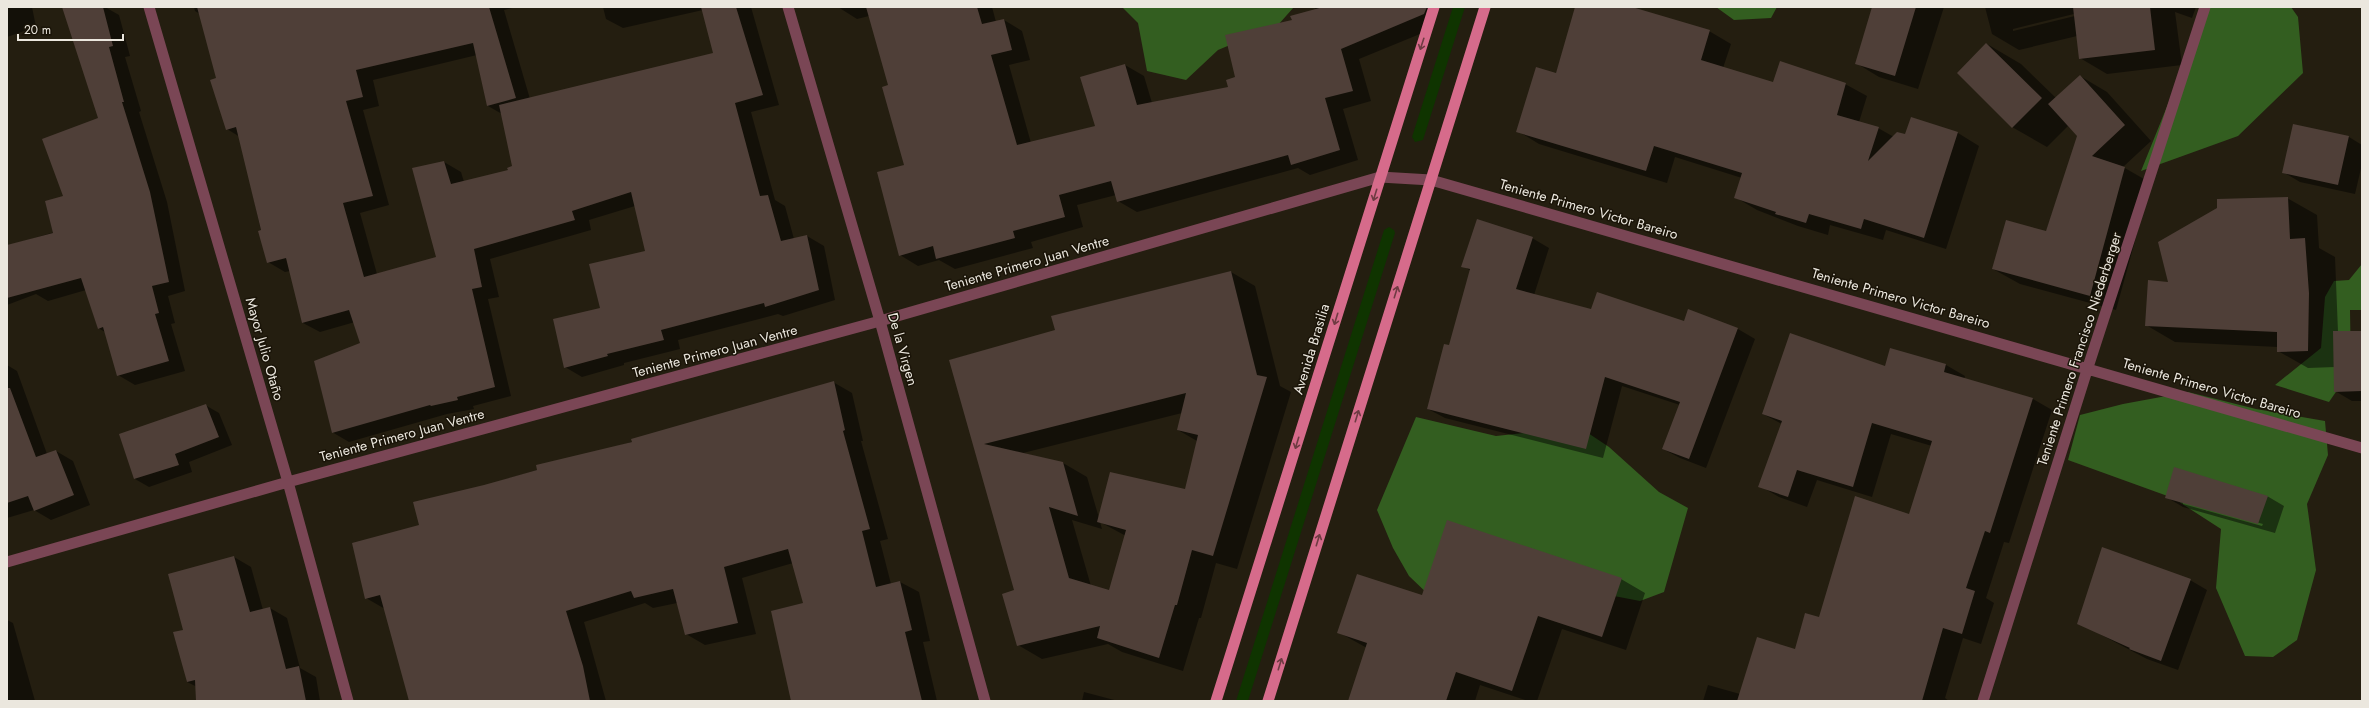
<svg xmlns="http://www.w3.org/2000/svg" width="2369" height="708" font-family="Jost,sans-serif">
<rect width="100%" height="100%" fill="#241e10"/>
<path fill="#0f3400" d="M1453 7H1465L1423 140 1415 142 1412 137Z
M1389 227 1394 230 1395 233 1248 701H1236L1384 230Z"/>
<path fill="#335e20" d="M1122 7H1294L1278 25 1218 50 1186 80 1147 71 1138 23Z
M1716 7H1777L1771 18 1734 20Z
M2207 7H2291L2298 17 2303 73 2238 136 2141 171Z
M2362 264V310H2350L2351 370 2329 402 2275 385 2321 348 2325 297 2334 281 2349 280Z
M2188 392 2256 409 2325 421 2328 455 2307 504 2316 570 2297 640 2273 657 2245 656 2216 588 2221 529 2173 498 2068 460 2080 415 2123 404Z
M1416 417 1496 436 1579 427 1609 447 1659 492 1688 508 1664 592 1640 601 1588 591 1452 617 1409 576 1393 548 1377 510Z"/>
<path fill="#0007" fill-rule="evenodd" d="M7 7H32L36 27 7 37Z
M96 7H105L119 15 130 56 125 57 141 111 139 112 167 202 185 291 168 296 175 323 171 324 185 371 135 385 118 375 105 332 98 328 86 290 48 301 36 294 7 305V246L106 217Z
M194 7H517L504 10 530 99 714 54 703 10 623 28 606 19 603 7H751L779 105 751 112 775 200 785 206 794 239 807 236 824 246 835 300 783 316 778 314 678 340 680 349 624 363V365L582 377 565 367 601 308 646 251 635 206 589 220 591 230 490 259 499 297 488 299 511 396 473 406 474 409 447 414 349 442 332 432 362 344 355 322 320 332 303 323 290 271 285 272 268 262 240 137 227 129 217 79 200 14 195 11ZM477 55 488 106 502 114 513 167 509 171 464 182 461 172 444 162 437 258 377 274 360 213 389 205 363 110 379 106 373 80Z
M838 7H992L996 22 1004 20 1022 31 1030 60 1009 65 1031 143 1096 126 1125 65 1144 76 1152 103 1229 88 1236 78 1293 21 1316 10 1315 7H1429L1420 34 1359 59 1371 101 1343 109 1358 160 1310 175 1298 168 1137 212 1118 201 1116 195 1077 205 1083 227 1031 242 1033 248 955 269 939 260 918 266 900 255 906 165 890 86 869 16 857 19Z
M1576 7H1628L1709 31 1731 44 1723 68 1773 83 1845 84 1867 96 1859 122 1878 128 1894 137 1906 136 1911 118 1958 133 1979 146 1946 249 1886 230 1883 240 1830 225 1828 235 1798 226 1757 210 1735 197 1742 178 1675 157 1667 183 1539 144 1518 131 1556 74Z
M1873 7H1944L1918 89 1879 77 1856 63Z
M1985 7H2196L2192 18 2175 12 2182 65 2107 74 2080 58 2077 36 2019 50 1992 34ZM2078 13 2079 15 2013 31V29Z
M1987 44 2021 64 2056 98 2080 76 2107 92 2151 141 2123 167 2151 183 2116 310 2020 284 1993 269 2046 232 2078 136 2068 126 2047 147 2012 127Z
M2294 125 2349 137 2362 145V164L2355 194 2300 182 2283 172Z
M2287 198 2317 215 2319 248 2335 257 2338 332H2362V401H2352L2335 391V367L2308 368 2278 351V347L2175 342 2146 325 2170 283Z
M1532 238 1549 248 1534 295 1592 310 1684 322 1689 311 1738 329 1755 339 1706 468 1680 458 1663 449 1680 405 1622 386 1603 458 1445 418 1428 409 1450 346 1471 271 1463 266Z
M1231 272 1255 286 1280 386 1291 392 1237 569 1216 563 1201 618H1199L1183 671 1122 652 1108 644 1042 659 1018 645 1016 591 950 360 1056 331ZM1182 413 1178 430 1197 441 1186 491 1099 518 1087 477 1063 463 1023 453ZM1072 520 1102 529 1100 522 1126 536 1110 591 1091 586Z
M7 365 17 371 47 454 56 451 73 461 90 505 51 520 34 510 7 518Z
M1946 365 1965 376 1964 379 2033 399 2052 410 2009 543 2004 542 1986 598 1994 603 1981 644 1963 638 1945 698 1949 701H1703L1708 685 1740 694 1795 650 1820 618 1910 515 1932 446 1891 434 1872 497 1817 480 1807 507 1779 497 1760 486 1782 424 1763 414 1886 368Z
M833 382 852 393 863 441H861L888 539 880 541 891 584 900 582 919 592 930 641 923 642 937 701H792L805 604 793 563 742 578 756 634 705 645 686 634 677 603 653 608 645 603 584 622 606 701H410L385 609 366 598 420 526 484 486Z
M205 405 219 413 232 445 189 462 192 472 149 487 135 479 120 435Z
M2267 496 2284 506 2275 533 2183 507 2166 497ZM2183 502 2263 524 2262 526 2183 504Z
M234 557 251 567 263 610 270 608 287 618 300 668 316 677 320 701H226L187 682 184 630Z
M1621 579 1645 593 1626 650 1562 629 1537 701H1528L1480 685 1475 701H1349L1367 648 1338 632Z
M2190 580 2207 590 2178 670 2147 659 2079 623Z
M7 620 13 623 35 701H7Z
M1084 692 1118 701H1082Z"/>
<path fill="#4f3f38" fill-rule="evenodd" d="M62 7H103L113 46 109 47 124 102H122L150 192 169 282 152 286 159 313 155 314 169 361 117 376 103 327 98 329 81 278 7 298V245L53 233 45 201 63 196 42 139 98 118Z
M197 7H489L516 98 487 106 473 43 356 70 363 97 346 101 373 196 343 203 364 277 436 257 412 168 444 161 451 184 508 170 507 168 512 166 499 105 713 53 701 7H736L763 95 735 103 760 196 768 195 781 241 807 235 819 290 765 307 764 303 661 330 664 340 607 354 608 356 564 368 553 319 600 308 589 264 645 251 631 192 572 211 575 220 474 249 482 287 472 289 495 387 457 397 458 400 431 406 430 405 332 433 314 361 360 343 349 310 302 323 286 258 267 263 258 231 261 230 236 127 226 130 210 80 216 78Z
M866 7H977L982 24 1004 19 1012 50 991 55 1017 145 1095 126 1080 77 1125 64 1137 105 1228 87 1226 80 1235 77 1225 35 1292 20 1290 16 1323 7H1427L1424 14 1341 49 1353 91 1325 98 1340 150 1291 165 1288 155 1117 202 1111 181 1059 195 1065 217 1013 231 1015 238 936 259 933 246 899 256 877 172 904 165 882 87 888 85Z
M1575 7H1632L1710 30 1701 60 1773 82 1780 61 1846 83 1837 115 1879 127 1868 161 1897 132 1905 134 1911 117 1958 132 1924 238 1864 219 1861 229 1809 214 1806 223 1775 214 1776 212 1734 198 1742 173 1654 146 1646 171 1516 132 1536 67 1556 73Z
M1872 7H1916L1895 76 1855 64Z
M2073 7H2150L2155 50 2079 59Z
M1986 43 2042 98 2012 128 1957 73Z
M2080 75 2125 125 2092 156 2125 167 2090 296 1992 269 2006 220 2046 231 2077 136 2048 104Z
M2293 124 2349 136 2338 185 2282 173Z
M2288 197 2290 239 2305 238 2309 293 2308 351 2277 352V332L2145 326 2148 280 2168 282 2158 242 2217 208V199Z
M1477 219 1533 237 1516 289 1591 309 1597 292 1684 321 1688 309 1738 328 1689 459 1662 449 1680 402 1605 377 1586 449 1427 409 1444 344 1449 345 1470 269 1461 267Z
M1231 271 1257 375 1267 377 1213 556 1192 550 1177 605H1175L1159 658 1097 638 1100 626 1017 646 1002 594 1014 590 949 360 1055 330 1051 316ZM1186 393 1177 430 1198 435 1185 489 1110 472 1097 522 1126 530 1109 590 1069 578 1049 507 1078 516 1063 462 984 444Z
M2333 331H2362V391L2334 392Z
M1790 333 1885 366 1890 348 1946 364 1944 372 2033 398 1990 533 1985 531 1966 588 1975 591 1962 634 1943 628 1922 701H1737L1757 637 1795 649 1805 613 1819 617 1855 496 1909 514 1932 441 1872 423 1853 487 1797 470 1788 497 1758 487 1782 421 1762 414Z
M834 381 845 430 843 431 870 529 862 531 876 587 900 581 912 630 905 632 922 701H791L771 611 803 603 788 549 724 567 738 623 685 635 673 589 634 598 631 591 566 611 583 666 590 701H409L380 595 365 599 352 543 419 525 413 502 484 485 537 470 536 465 632 442 631 439Z
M7 388H10L36 457 56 450 74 495 34 511 28 496 7 503Z
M206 404 219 437 175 454 179 465 134 479 119 434Z
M2174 467 2268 496 2258 524 2165 498Z
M1447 520 1622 578 1602 637 1538 616 1512 691 1456 672 1446 701H1348L1367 643 1337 633 1357 574 1422 595Z
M2102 547 2191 579 2161 661 2129 649 2130 648 2077 624Z
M234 556 250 612 270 607 286 669 299 666 306 701H196L195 680 187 682 173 632 183 630 168 574Z"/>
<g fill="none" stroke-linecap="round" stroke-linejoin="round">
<path stroke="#7a4655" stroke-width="11" d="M149 7 288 482 348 701
M788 7 880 321 985 701
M7 562 288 482 880 321 1380 177 1431 180 2362 448
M1983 701 2088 367 2205 7"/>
<path stroke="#d66b8b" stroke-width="11" d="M1216 701 1434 7
M1268 701 1485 7"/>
</g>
<defs><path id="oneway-shaft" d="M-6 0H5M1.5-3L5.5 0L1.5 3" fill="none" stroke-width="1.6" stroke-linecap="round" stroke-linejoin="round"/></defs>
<g stroke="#6f3b43">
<use href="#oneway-shaft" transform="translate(1422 44) rotate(108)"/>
<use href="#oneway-shaft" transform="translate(1375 195) rotate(107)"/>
<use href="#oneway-shaft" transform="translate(1396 292) rotate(-73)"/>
<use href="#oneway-shaft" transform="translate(1336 319) rotate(107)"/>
<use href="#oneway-shaft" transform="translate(1357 416) rotate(-73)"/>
<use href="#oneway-shaft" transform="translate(1297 443) rotate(107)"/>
<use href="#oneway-shaft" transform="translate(1318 540) rotate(-73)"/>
<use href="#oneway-shaft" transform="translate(1280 664) rotate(-73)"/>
</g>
<g text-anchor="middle" stroke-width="3" stroke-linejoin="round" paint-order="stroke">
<g font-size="14" fill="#ebe7de" stroke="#1a1408">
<text transform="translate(1589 209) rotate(16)" y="5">Teniente Primero Victor Bareiro</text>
<text transform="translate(1027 263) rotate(-16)" y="5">Teniente Primero Juan Ventre</text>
<text transform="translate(1901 298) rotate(16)" y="5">Teniente Primero Victor Bareiro</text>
<text transform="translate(265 349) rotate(74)" y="5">Mayor Julio Otaño</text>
<text transform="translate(903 349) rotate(74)" y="5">De la Virgen</text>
<text transform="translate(1311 349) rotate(-73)" y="5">Avenida Brasilia</text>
<text transform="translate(2079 349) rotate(-72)" y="5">Teniente Primero Francisco Niederberger</text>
<text transform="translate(715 351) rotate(-15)" y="5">Teniente Primero Juan Ventre</text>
<text transform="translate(2212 388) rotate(16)" y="5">Teniente Primero Victor Bareiro</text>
<text transform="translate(402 435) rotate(-15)" y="5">Teniente Primero Juan Ventre</text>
</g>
</g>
<rect width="2369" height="708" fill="none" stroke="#ebe7de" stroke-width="16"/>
<path d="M18 34v6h105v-6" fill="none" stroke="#ebe7de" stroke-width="2"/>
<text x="24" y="34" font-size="12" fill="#ebe7de" stroke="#1a1408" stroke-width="3" paint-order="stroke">20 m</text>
</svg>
